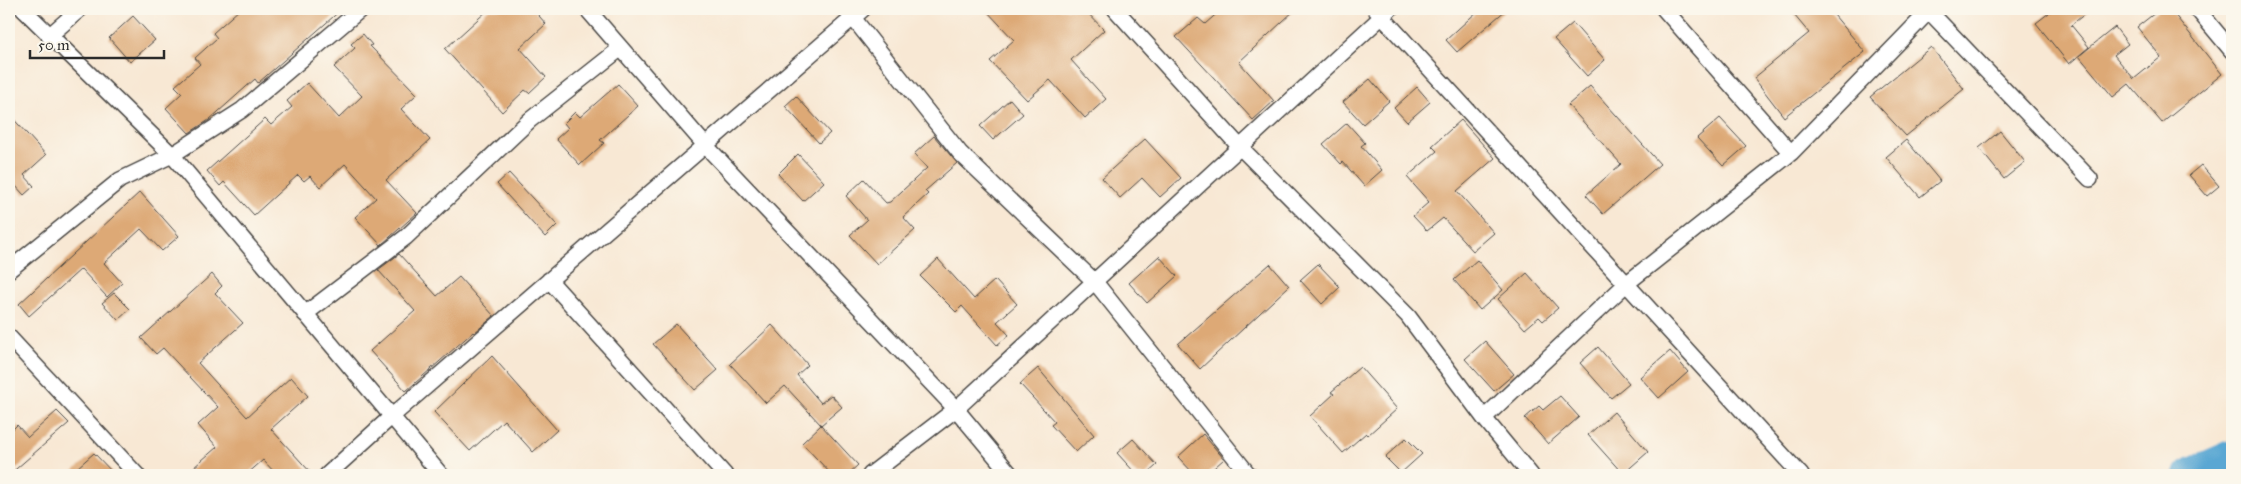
<svg xmlns="http://www.w3.org/2000/svg" width="2241" height="484" font-family="'IM FELL Great Primer',serif">
<rect width="100%" height="100%" fill="#fbf7ec"/>
<filter id="ink" filterUnits="userSpaceOnUse"><feTurbulence type="fractalNoise" baseFrequency=".02" numOctaves="2"/><feDisplacementMap in="SourceGraphic" scale="10" xChannelSelector="R" yChannelSelector="G"/><feConvolveMatrix kernelMatrix="1 2 1 2 8 2 1 2 1" color-interpolation-filters="sRGB"/></filter>
<filter id="wash" filterUnits="userSpaceOnUse"><feTurbulence type="fractalNoise" baseFrequency=".0096" numOctaves="4" result="noise"/><feDisplacementMap in="SourceGraphic" scale="20" xChannelSelector="R" yChannelSelector="G"/><feGaussianBlur stdDeviation="1.12" result="paint"/><feColorMatrix in="noise" values="0 0 0 0 0 0 0 0 0 0 0 0 0 0 0 0 0 1.4 0 .05"/><feComposite in="paint" operator="in"/></filter>
<g filter="url(#wash)">
<rect width="100%" height="100%" fill="#f8e8d4"/>
<g fill="none" stroke-linecap="round" stroke-linejoin="round">
<path stroke="#5aa7d3" stroke-width="32" d="M2189 475 2232 456"/>
</g>
<g id="blocks">
<path fill="#dda976" d="M240 9H342L258 83 255 79 209 120 189 133 166 108 182 93 175 86 200 64 195 58 217 38 213 33Z
M489 9H533L546 24 520 48 546 77 529 93 525 90 502 112 445 49Z
M985 9H1084L1104 30 1071 60 1106 99 1085 118 1050 80 1027 100 990 61 1014 40Z
M1222 9H1296L1239 62 1274 101 1253 120 1176 37 1198 18 1205 24Z
M1480 9H1507L1457 52 1446 40Z
M1789 9H1829L1865 52 1784 117 1754 78 1809 33Z
M2054 9H2091L2071 25 2089 47 2069 64 2036 23Z
M2160 9H2170L2222 74 2162 123 2129 84 2113 97 2079 56 2115 27 2128 44 2114 55 2134 79 2161 57 2137 27Z
M133 16 155 40 130 62 109 38Z
M1573 23 1605 60 1587 76 1554 39Z
M363 34 372 45 370 46 417 94 401 109 430 140 386 180 417 213 381 245 355 217 376 198 345 164 320 187 310 176 304 181 298 175 254 215 224 182 220 186 207 171 265 119 271 125 292 107 287 101 307 83 339 118 362 96 334 67 355 48 351 44Z
M1931 47 1964 89 1906 136 1870 97Z
M1370 79 1389 101 1363 124 1343 102Z
M618 84 638 106 600 140 604 143 580 165 556 139 568 128 564 123 575 112 580 117Z
M1590 86 1660 164 1603 214 1586 195 1621 164 1568 105Z
M1417 87 1430 102 1407 122 1394 108Z
M796 96 830 133 819 143 785 106Z
M1010 99 1023 114 993 140 980 126Z
M9 114 46 155 24 175 34 186 24 195 14 184 9 189Z
M1720 118 1746 146 1723 166 1697 138Z
M1461 120 1495 158 1457 191 1494 233 1473 251 1443 218 1427 231 1413 216 1429 202 1407 177 1437 151 1432 146Z
M1347 123 1365 143 1361 146 1382 170 1364 186 1343 162 1341 164 1323 144Z
M2000 131 2025 162 2004 179 1979 148Z
M934 136 957 163 925 191 928 194 903 217 915 230 877 264 850 235 867 220 846 196 864 179 886 203 890 202 927 168 914 154Z
M1145 139 1181 178 1160 197 1142 178 1120 198 1102 178Z
M1906 140 1940 181 1920 197 1886 157Z
M798 154 824 182 803 201 778 174Z
M2201 165 2219 186 2207 196 2189 175Z
M509 173 557 225 545 237 497 184Z
M140 192 179 236 162 251 141 229 104 263 122 283 107 297 81 269 29 316 19 304Z
M399 254 437 296 459 277 494 316 474 333 473 332 406 391 370 351 415 311 378 270Z
M1159 256 1177 276 1147 303 1129 283Z
M938 259 974 299 995 280 1017 304 997 322 1009 335 997 345 962 306 956 312 920 276Z
M1477 260 1503 290 1480 310 1454 280Z
M1270 264 1289 286 1200 369 1178 344Z
M1318 264 1340 287 1322 304 1300 280Z
M1527 273 1558 308 1543 321 1539 317 1525 329 1498 299Z
M212 274 222 286 215 293 243 323 198 363 247 417 291 377 308 396 271 429 313 475H277L263 460 246 475H185L217 447 198 425 218 407 163 348 156 354 141 338Z
M114 293 130 309 118 320 102 303Z
M676 324 718 370 695 390 653 344Z
M772 325 808 365 797 375 821 403 831 395 842 407 821 425 785 386 766 403 730 364Z
M1485 341 1514 374 1494 391 1465 359Z
M1598 347 1629 383 1611 398 1580 363Z
M1670 351 1688 372 1659 398 1640 377Z
M492 356 557 430 533 452 504 420 470 451 434 412Z
M1360 367 1397 409 1368 435 1366 433 1343 453 1310 416 1334 394 1331 392Z
M1038 368 1094 435 1076 452 1051 425 1055 422 1020 384Z
M1560 396 1579 417 1548 444 1525 418 1539 406 1543 410Z
M57 411 69 423 9 475V433L17 425 28 437Z
M1614 412 1648 452 1623 474 1588 435Z
M821 425 858 465 847 475H832L802 443Z
M1203 434 1224 459 1206 475H1195L1178 457Z
M1406 438 1422 454 1401 473 1385 457Z
M1133 439 1157 465 1146 475H1137L1117 453Z
M94 453 115 475H69Z"/>
</g>
</g>
<g filter="url(#ink)">
<use href="#blocks" fill-opacity="0" stroke="#4a4744" stroke-width="1"/>
<g fill="none" stroke-linecap="round" stroke-linejoin="round">
<g stroke="#4a4744" stroke-width="18">
<path id="street" d="M23 9 172 155 441 475
M587 9 705 145 956 409 1011 475
M846 9 960 153 1095 282 1249 475
M1115 9 1239 146 1408 316 1484 418 1531 475
M1664 9 1791 153
M1927 9 2090 179
M2197 9 2232 51
M1376 10 1801 475
M49 36 80 9
M9 270 120 180 172 155 242 110 361 9
M549 280 725 475
M305 314 406 237 530 120 621 48
M9 337 137 475
M1484 418 1626 284 1791 153 1931 9
M327 475 391 417 863 9
M870 475 956 409 1390 9"/>
</g>
<use href="#street" stroke="#fff" stroke-width="15"/>
</g>
</g>
<rect width="2241" height="484" fill="none" stroke="#fbf7ec" stroke-width="30"/>
<path d="M30 50v8h134v-8" fill="none" stroke="#2b2b2b" stroke-width="2.5"/>
<text x="38" y="50" font-size="15" fill="#2b2b2b" stroke="#fbf7ec" stroke-width="4" paint-order="stroke">50 m</text>
</svg>
